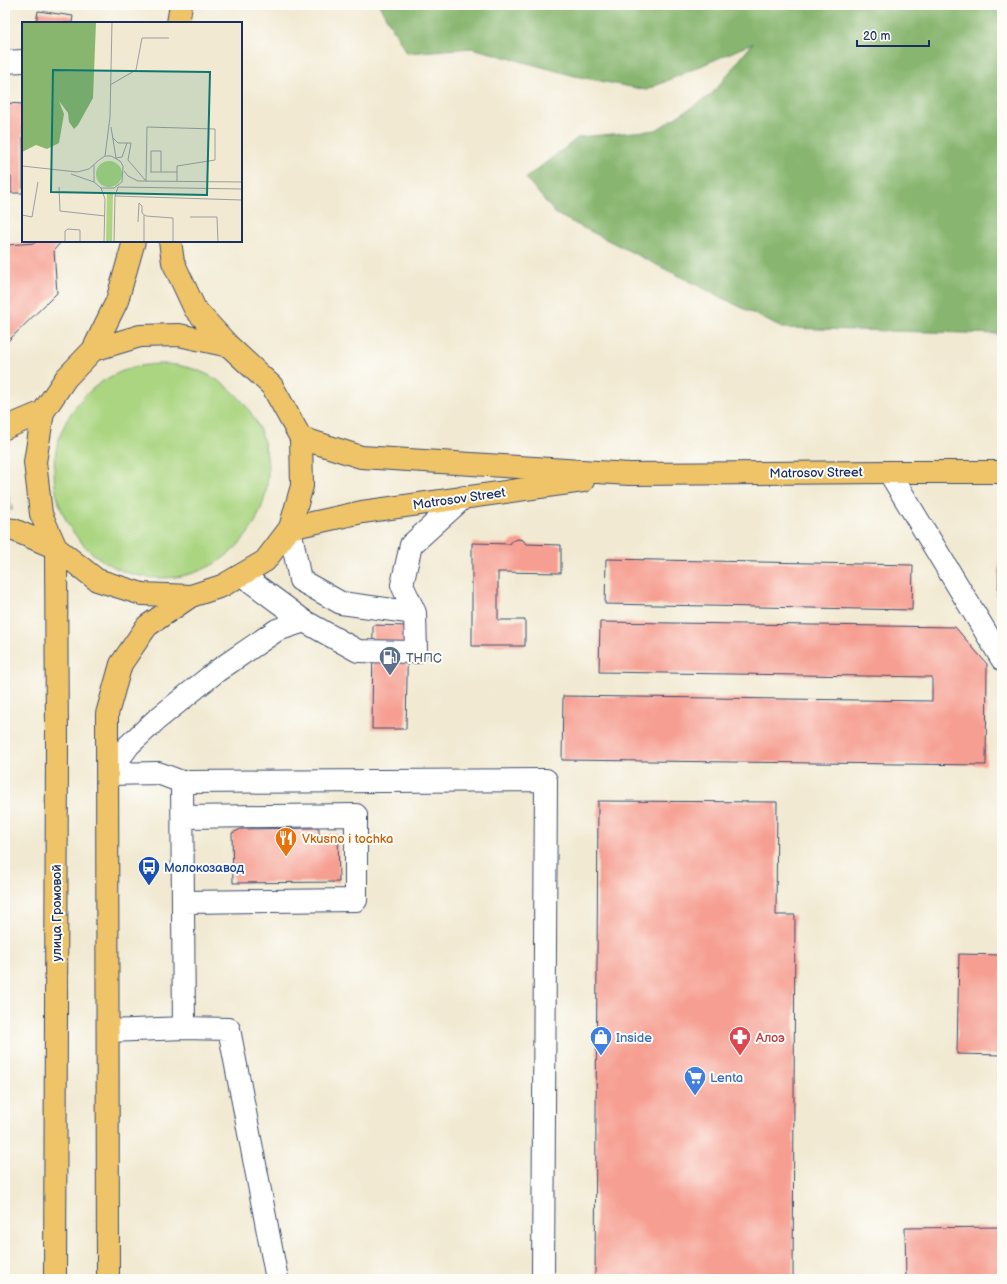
<svg xmlns="http://www.w3.org/2000/svg" width="1007" height="1284" font-family="'Balsamiq Sans',sans-serif">
<rect width="100%" height="100%" fill="#fdfcf7"/>
<filter id="ink" filterUnits="userSpaceOnUse"><feTurbulence type="fractalNoise" baseFrequency=".025" numOctaves="2"/><feDisplacementMap in="SourceGraphic" scale="8" xChannelSelector="R" yChannelSelector="G"/><feConvolveMatrix kernelMatrix="1 2 1 2 8 2 1 2 1" color-interpolation-filters="sRGB"/></filter>
<filter id="wash" filterUnits="userSpaceOnUse"><feTurbulence type="fractalNoise" baseFrequency=".012" numOctaves="4" result="noise"/><feDisplacementMap in="SourceGraphic" scale="16" xChannelSelector="R" yChannelSelector="G"/><feGaussianBlur stdDeviation="0.9" result="paint"/><feColorMatrix in="noise" values="0 0 0 0 0 0 0 0 0 0 0 0 0 0 0 0 0 1.4 0 .05"/><feComposite in="paint" operator="in"/></filter>
<g filter="url(#wash)">
<rect width="100%" height="100%" fill="#f1e9d1"/>
<path fill="#abd581" stroke="#638270" d="M54 471a107 107 0 1 1 214 0a107 107 0 1 1-214 0Z
M5 485V487L13 510H5Z"/>
<path fill="#88b66f" stroke="#527266" d="M379 5H1002V334L782 328 556 214 526 178 579 137 656 130 711 95 753 43 646 90 575 76 472 48 407 53Z"/>
<g id="blocks">
<path fill="#f69e91" d="M38 11 73 16 72 23H36Z
M5 103 23 104V193H11V177L5 176Z
M35 241H61V242L54 250 57 293 5 344V246L6 245 35 243Z
M518 539 523 540 526 544 561 545V573L498 572V620H525V646H472V543L510 544 512 541Z
M999 558H1002V598H998Z
M606 559 913 565 912 610 605 604Z
M600 622 955 627 987 664 986 765 562 760 563 696 932 701V677L599 672Z
M373 625 408 626 406 729H372Z
M598 801 777 802 776 915H795L793 1279H595Z
M319 828V835L338 834 339 882 233 883 232 833 241 829Z
M959 954 1002 955V1055L957 1054Z
M1001 1227V1278L906 1279 905 1228Z"/>
</g>
</g>
<g filter="url(#ink)">
<use href="#blocks" fill-opacity="0" stroke="#3b4b6f" stroke-width="1"/>
<g fill="none" stroke-linecap="round" stroke-linejoin="round">
<g stroke="#3b4b6f" stroke-width="24">
<path id="minor" d="M5 62 23 61
M889 472 1002 659
M290 528 300 580 341 603 415 613
M242 575 304 621
M108 774 158 773 182 782 546 780 543 1279
M108 774 129 745 156 720 217 671 277 630 304 621 358 651 416 652 415 613 402 585 411 545 464 497
M182 782 184 1028
M183 817 356 815V900L183 902
M109 1031 184 1028 229 1029 277 1279"/>
</g>
<g stroke="#3b4b6f" stroke-width="24">
<path id="major" d="M178 23 181 5
M170 241 173 262 195 309 229 346 272 386 301 438 302 486 290 528 265 561 222 586 191 596 142 594 97 580 56 548 41 514 35 462 43 412 66 378 93 350 140 336 179 335 229 346
M93 350 117 301 134 241
M5 428 43 412
M301 438 361 457 629 474 889 472H1002
M290 528 362 512 583 481
M5 529 14 530 56 548
M55 1279 57 746 56 548
M108 1279 107 714 121 664 147 626 191 596"/>
</g>
<use href="#minor" stroke="#fff" stroke-width="22"/>
<use href="#major" stroke="#efc469" stroke-width="22"/>
</g>
</g>
<defs>
<g id="fuel-pin" transform="scale(1.15)"><path d="M0 17L-7.5 6A9.5 9.5 0 1 1 7.5 6Z" fill="#5c6f8a" stroke="#fdfcf7"/><path d="M-5.5-6h7V0h2V4h1.3V-2.5L3-4.5l.8-.8L6-3V5H2.5V1h-1V6h-7ZM-4.2-4.7v3.2H.2V-4.7Z" fill="#fff"/></g>
<g id="restaurant-pin" transform="scale(1.15)"><path d="M0 17L-7.5 6A9.5 9.5 0 1 1 7.5 6Z" fill="#e8710a" stroke="#fdfcf7"/><path d="M-5-6h1v4h1v-4h1v4h1v-4h1v5L-1.5 .5V6h-2V.5L-5-1ZM5-6V6H3V1.5H1.5Q1.5-4 5-6Z" fill="#fff"/></g>
<g id="bus-pin" transform="scale(1.15)"><path d="M0 17L-7.5 6A9.5 9.5 0 1 1 7.5 6Z" fill="#1a4fb4" stroke="#fdfcf7"/><path d="M-5-6H5V4H4V6H2V4H-2V6H-4V4H-5ZM-3.5-4V0h7V-4ZM-3.5 1.2v1.5H-2V1.2ZM2 1.2v1.5H3.5V1.2Z" fill="#fff"/></g>
<g id="shop-pin" transform="scale(1.15)"><path d="M0 17L-7.5 6A9.5 9.5 0 1 1 7.5 6Z" fill="#3f7fe0" stroke="#fdfcf7"/><path d="M-5-2.5h2.3a2.7 3.5 0 0 1 5.4 0H5L5.5 6h-11ZM-1.5-2.5h3a1.5 2.3 0 0 0-3 0Z" fill="#fff"/></g>
<g id="pharmacy-pin" transform="scale(1.15)"><path d="M0 17L-7.5 6A9.5 9.5 0 1 1 7.5 6Z" fill="#e0444e" stroke="#fdfcf7"/><path d="M-2-6h4v4h4v4h-4v4h-4v-4h-4v-4h4Z" fill="#fff"/></g>
<g id="supermarket-pin" transform="scale(1.15)"><path d="M0 17L-7.5 6A9.5 9.5 0 1 1 7.5 6Z" fill="#3f7fe0" stroke="#fdfcf7"/><path d="M-6-5.5h2.5l.6 2H6L4.5 2H-2.5L-4.4-4H-6ZM-1.5 3.2a1.3 1.3 0 1 0 .1 0ZM3 3.2a1.3 1.3 0 1 0 .1 0Z" fill="#fff"/></g>
</defs>
<g fill-rule="evenodd">
<use href="#fuel-pin" x="390" y="657"/>
<use href="#restaurant-pin" x="286" y="838"/>
<use href="#bus-pin" x="149" y="867"/>
<use href="#shop-pin" x="601" y="1037"/>
<use href="#pharmacy-pin" x="740" y="1037"/>
<use href="#supermarket-pin" x="695" y="1077"/>
</g>
<g text-anchor="middle" stroke-width="4" stroke-linejoin="round" paint-order="stroke">
<g font-size="13" fill="#1b2f5e" stroke="#fdfcf7">
<text transform="translate(816 472) rotate(-1)" y="5">Matrosov Street</text>
<text transform="translate(459 498) rotate(-8)" y="5">Matrosov Street</text>
<text transform="translate(56 913) rotate(-90)" y="5">улица Громовой</text>
</g>
<g font-size="13" fill="#4e5e75" stroke="#fdfcf7" text-anchor="start">
<text x="406" y="662">ТНПС</text>
</g>
<g font-size="13" fill="#c56008" stroke="#fdfcf7" text-anchor="start">
<text x="302" y="843">Vkusno i tochka</text>
</g>
<g font-size="13" fill="#164399" stroke="#fdfcf7" text-anchor="start">
<text x="164" y="872">Молокозавод</text>
</g>
<g font-size="13" fill="#366cbe" stroke="#fdfcf7" text-anchor="start">
<text x="616" y="1042">Inside</text>
<text x="710" y="1082">Lenta</text>
</g>
<g font-size="13" fill="#be3a42" stroke="#fdfcf7" text-anchor="start">
<text x="756" y="1042">Алоэ</text>
</g>
</g>
<g transform="translate(22 22)">
<rect width="220" height="220" fill="#f1e9d1"/>
<path d="M74 152a13 13 0 1 1 26 0a13 13 0 1 1-26 0ZM91 170 90 220H84L85 171Z" fill="#abd581"/>
<path d="M0 0H74L71 76 56 103 52 107 47 100 46 91 37 79 42 92 37 121 25 127 14 123 0 130Z" fill="#88b66f"/>
<path fill="none" stroke="#9b9fa3" stroke-width="1" d="M88 63 114 48 120 16H147M89 105 94 136M91 116 96 121H109L106 138 124 159M83 134 88 95 90 0M94 136 100 135 105 121M0 144 55 150 67 147 77 138 83 134H89L98 139 101 144 100 160 92 166H79L72 160V143M102 149 106 154 116 159 220 160M128 150H155M129 150V129H139V150M49 152 72 160M124 159 125 105 193 107V138L155 144V159M37 165 38 189 83 194M96 165 220 167M79 166 83 177 82 220M93 174 220 178M117 181 120 184V191L124 194 151 196V219M0 193 10 195 16 160M168 195H195L196 220M116 200 117 181M43 220V209L46 207 58 208V220M92 220 93 174 96 165M122 220V193"/>
<path fill="#0f766e" fill-opacity="0.15" stroke="#0f766e" stroke-width="2" d="M31 48 188 50 185 173 29 170Z"/>
<rect width="220" height="220" fill="none" stroke="#1b2f5e" stroke-width="2"/>
</g>
<rect width="1007" height="1284" fill="none" stroke="#fdfcf7" stroke-width="20"/>
<path d="M857 40v6h72v-6" fill="none" stroke="#1b2f5e" stroke-width="2"/>
<text x="863" y="40" font-size="12" fill="#1b2f5e" stroke="#fdfcf7" stroke-width="3" paint-order="stroke">20 m</text>
</svg>
